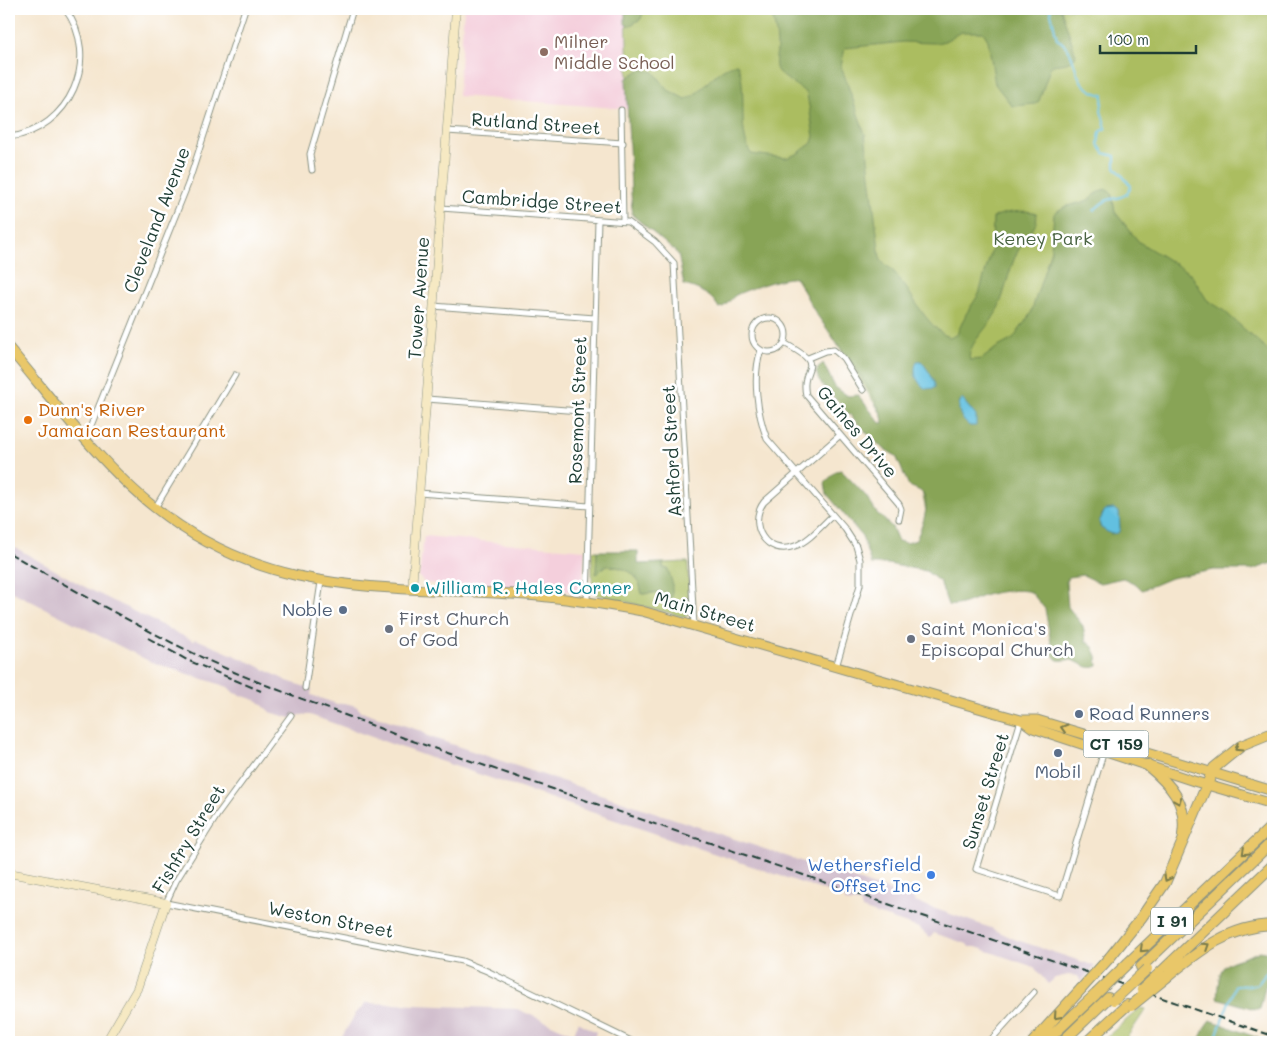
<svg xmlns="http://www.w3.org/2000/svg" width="1282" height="1051" font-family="Mali,sans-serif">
<rect width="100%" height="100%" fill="#fff"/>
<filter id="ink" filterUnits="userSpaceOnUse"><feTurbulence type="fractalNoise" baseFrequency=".02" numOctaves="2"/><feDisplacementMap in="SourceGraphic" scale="10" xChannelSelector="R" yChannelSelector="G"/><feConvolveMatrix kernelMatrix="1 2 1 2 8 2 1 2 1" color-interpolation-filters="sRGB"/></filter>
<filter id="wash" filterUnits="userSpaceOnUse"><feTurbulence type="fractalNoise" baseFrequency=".0096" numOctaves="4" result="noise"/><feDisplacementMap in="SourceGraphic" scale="20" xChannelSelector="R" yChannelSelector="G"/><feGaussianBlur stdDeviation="1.12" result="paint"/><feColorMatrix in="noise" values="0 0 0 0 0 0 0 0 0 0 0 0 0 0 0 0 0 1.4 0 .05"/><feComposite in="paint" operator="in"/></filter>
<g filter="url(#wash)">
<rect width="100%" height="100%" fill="#f5e6cf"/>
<path fill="#f4cfdc" d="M464 9H626L629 109 458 96Z
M424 536 585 550 582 592 425 583 419 577Z"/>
<path fill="#d0bdcc" d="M9 544 83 586 179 634 194 641 196 639 252 663 287 681 312 689 311 695 337 704 345 703 356 706 361 711 421 731 427 736 914 899 915 902 991 928 1014 939 1095 966 1081 982 1078 976 1068 975 1055 978 1048 984 1034 967 976 947H969L967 944 934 933 930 938 919 928 862 909 860 903 844 902 846 898 425 756 310 715H300L294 719 270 712 258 701 234 693 228 687 151 662 9 590Z
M366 1003 517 1009 574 1034 578 1022 596 1032 593 1042H339L356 1013Z"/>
<path fill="#abbd61" stroke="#657d4a" d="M626 9H1273V539L933 545 918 472 794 276 716 285 632 215Z
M592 551H597L596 573 607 565C627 569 638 571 642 594L660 592 662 596 669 578 668 569 663 568V563L688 562 690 614 685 617 595 594 592 580Z
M1140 1008 1146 1009 1124 1042H1101Z"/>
<path fill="#88a457" stroke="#547046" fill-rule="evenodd" d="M625 9H644L641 19 629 26 625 24Z
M769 9H1061L1076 55C1071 65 1062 63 1053 65L1050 68 1039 101 1035 104 1012 106 995 84 988 40 983 32H961L945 41 936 43 903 42 845 48 841 66 865 134 880 258C884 266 889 266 894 272 913 293 923 324 950 338L957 334 966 314 979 294 992 249 993 218C1000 212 1028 209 1036 213 1040 226 1025 238 1019 249 1006 272 1006 300 991 321 984 331 966 348 970 360L982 359 996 348 1013 339 1031 313 1051 250 1054 214C1064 204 1077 205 1088 200 1096 196 1100 187 1109 190L1112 194 1115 212 1139 242 1191 274 1207 300 1223 310 1273 355V563L1252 570H1213L1171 578 1142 590 1136 584 1123 578 1100 583 1083 575 1069 577 1066 582 1068 607 1083 626 1086 641 1093 647 1097 656 1098 666C1087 671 1081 662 1071 660 1067 659 1062 661 1058 660 1055 659 1054 657 1053 654L1045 609 1031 592C1019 588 995 592 983 596 972 600 959 607 948 605L940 582 926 571 888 564H871L862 536 827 494 825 483 836 471 841 470 866 496 876 512 892 527 898 541 907 543 916 540C921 528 931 506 923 494 921 490 913 488 909 486L896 456 881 447 862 428 819 381 816 371 823 363 835 387 848 396 858 395 880 423H883C884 402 829 333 815 312 809 302 804 292 799 281L796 278C785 276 749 289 738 294 730 297 728 307 719 308 711 294 699 289 684 285L678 254 635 217 632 212 626 79 641 69 654 72 668 90 685 99C702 95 714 67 737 64 749 87 736 129 751 154L786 158 797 154 812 143 814 136 807 94C802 88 781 77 777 70 774 64 777 54 777 47 777 36 774 18 769 9ZM1112 509 1119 512 1120 531 1111 534 1100 527 1102 514Z
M597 551H638V564L663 563V568L668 569 672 582V605L662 603 660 592 642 594C638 571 627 569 607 565L596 574Z
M1260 951 1273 954V975L1265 987 1260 1009H1255L1217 998C1220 955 1225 967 1260 951Z
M1210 1020 1258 1038V1042H1198L1206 1025Z"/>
<path fill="#62c0e0" stroke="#407e8a" d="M917 361H921C926 367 936 381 935 388L926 389C917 383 912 372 917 361Z
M962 399 976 416V426H970C961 421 955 407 962 399Z
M1114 509 1119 512 1120 529 1118 533 1111 534 1101 528 1099 522 1105 510Z"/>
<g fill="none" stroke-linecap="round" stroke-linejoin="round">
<path stroke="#62c0e0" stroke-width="2" d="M1050 9 1057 39C1085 56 1064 84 1103 95L1101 111 1106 128 1100 132 1098 144 1104 153 1115 156V167L1131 186C1127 199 1118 197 1108 200 1103 201 1098 207 1094 210
M1214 1042 1235 986 1256 985 1266 973 1273 975"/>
</g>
</g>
<g filter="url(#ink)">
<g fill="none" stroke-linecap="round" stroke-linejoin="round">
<g stroke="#8a9282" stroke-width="7">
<path id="street" d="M621 110 623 221
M447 131 623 143
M9 137C70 130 102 58 65 9
M312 170 310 154 353 9
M441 208 628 222 655 242 674 263 694 626
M433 306 595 318
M752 335a17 17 0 1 1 34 0a17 17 0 1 1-34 0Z
M784 343C830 368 799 364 806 395L899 504 901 509 899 519
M761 350C752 376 757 413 767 439L845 529 856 546 860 560V585L836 667
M808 358 825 351 834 350 843 358 863 390
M427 399 592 412
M86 438 188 184 245 9
M419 493 589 506
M155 508 235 375
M832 516C821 526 809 541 795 546 766 557 747 524 764 502L839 436
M587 601 598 220
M305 688 321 582
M291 715 218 814 176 881 166 903 462 961 487 971 633 1042
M1021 720 976 869 1060 896 1107 741
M989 1042 1034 992"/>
</g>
<g stroke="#8a9282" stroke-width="9">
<path id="secondary" d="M412 589 456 9
M9 873 166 903 137 989 106 1042"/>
</g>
<g stroke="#8a9282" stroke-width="11">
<path id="primary" d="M9 348C53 400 101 465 154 507 272 601 388 584 526 595 565 598 604 604 642 611L996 713 1021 720H1037L1273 791
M1022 720 1033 728 1197 782 1273 804"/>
</g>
<g stroke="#8a9282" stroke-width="12">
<path id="highway" d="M1147 765C1170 784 1188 803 1183 835
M1110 957 1141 918 1165 883 1214 768 1241 746 1273 733
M1128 963 1273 825
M1141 967 1273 841
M1160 973 1273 865
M1168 976C1200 950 1230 926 1273 925
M1033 1042 1081 989
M1045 1042 1096 994
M1062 1042 1108 998
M1087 1042 1127 1005"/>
</g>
<use href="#street" stroke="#fff" stroke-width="5"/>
<use href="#secondary" stroke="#f6e9c3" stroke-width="8"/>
<use href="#primary" stroke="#e9c769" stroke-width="9"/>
<use href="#highway" stroke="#e9c769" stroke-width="10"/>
<path stroke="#1f3d34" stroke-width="2" stroke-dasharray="8 4" stroke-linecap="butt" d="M9 553C80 593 151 635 227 669 285 694 345 714 404 738L1273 1036
M148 638 187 660 261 691"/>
<g stroke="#8a9282" stroke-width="12" stroke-linecap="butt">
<path id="highway-bridge" d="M1081 989 1110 957
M1142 990 1160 973
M1096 994 1128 963
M1114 1000 1147 969
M1131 1006 1168 976"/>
</g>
<use href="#highway-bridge" stroke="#e9c769" stroke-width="10"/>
</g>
<defs><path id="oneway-chevron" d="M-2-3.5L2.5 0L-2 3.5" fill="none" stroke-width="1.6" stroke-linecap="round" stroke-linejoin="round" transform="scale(1.25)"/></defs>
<g stroke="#7a7b4c">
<use href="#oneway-chevron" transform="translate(1064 728) rotate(-163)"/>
<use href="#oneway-chevron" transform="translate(1238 748) rotate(148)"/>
<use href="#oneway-chevron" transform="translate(1178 801) rotate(68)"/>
<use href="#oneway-chevron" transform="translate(1245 852) rotate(137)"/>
<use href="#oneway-chevron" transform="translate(1167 878) rotate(118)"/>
<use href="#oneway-chevron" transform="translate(1206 946) rotate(-33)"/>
<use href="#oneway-chevron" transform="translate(1143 949) rotate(136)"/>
<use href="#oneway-chevron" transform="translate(1057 1016) rotate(132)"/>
</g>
</g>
<circle fill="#8d6e63" stroke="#fff" stroke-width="2" cx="544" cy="52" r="5"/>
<circle fill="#e8710a" stroke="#fff" stroke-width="2" cx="28" cy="420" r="5"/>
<circle fill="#0f9aa8" stroke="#fff" stroke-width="2" cx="415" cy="588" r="5"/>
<g fill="#5c6f8a" stroke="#fff" stroke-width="2">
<circle cx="343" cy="610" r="5"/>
<circle cx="1079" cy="714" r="5"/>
<circle cx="1058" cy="753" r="5"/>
</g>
<g fill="#6b7280" stroke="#fff" stroke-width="2">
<circle cx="389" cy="629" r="5"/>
<circle cx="911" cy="639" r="5"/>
</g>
<circle fill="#3f7fe0" stroke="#fff" stroke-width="2" cx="931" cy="875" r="5"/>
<g text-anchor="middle" stroke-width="5" stroke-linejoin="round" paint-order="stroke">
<g fill="#fff" stroke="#627771" stroke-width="1">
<rect x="1083.5" y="730.5" width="65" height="27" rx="4"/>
<rect x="1151" y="907.5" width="42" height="27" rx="4"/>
</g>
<g font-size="16" font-weight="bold" fill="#1f3d34">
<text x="1116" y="750">CT 159</text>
<text x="1172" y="927">I 91</text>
</g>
<g font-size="18" fill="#785e54" stroke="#fff" text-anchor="start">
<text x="554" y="48">Milner<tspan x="554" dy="21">Middle School</tspan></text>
</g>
<g font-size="18" fill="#1f3d34" stroke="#fff">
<text transform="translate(536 124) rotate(4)" y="6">Rutland Street</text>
<text transform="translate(542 202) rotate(4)" y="6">Cambridge Street</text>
<text transform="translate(157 220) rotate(-69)" y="6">Cleveland Avenue</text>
<text transform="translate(419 298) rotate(-86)" y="6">Tower Avenue</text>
<text transform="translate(578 410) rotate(-88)" y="6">Rosemont Street</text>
<text transform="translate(857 432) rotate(50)" y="6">Gaines Drive</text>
<text transform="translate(672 451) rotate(-93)" y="6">Ashford Street</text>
<text transform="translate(705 612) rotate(16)" y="6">Main Street</text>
<text transform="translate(986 791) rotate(-73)" y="6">Sunset Street</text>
<text transform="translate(189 839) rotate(-59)" y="6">Fishfry Street</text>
<text transform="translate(331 920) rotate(11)" y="6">Weston Street</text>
</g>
<g font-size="18" fill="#496342" stroke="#fff">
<text x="1043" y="245">Keney Park</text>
</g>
<g font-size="18" fill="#c56008" stroke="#fff" text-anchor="start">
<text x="38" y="416">Dunn's River<tspan x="38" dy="21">Jamaican Restaurant</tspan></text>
</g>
<g font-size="18" fill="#0d838f" stroke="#fff" text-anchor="start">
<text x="425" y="594">William R. Hales Corner</text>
</g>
<g font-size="18" fill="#4e5e75" stroke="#fff" text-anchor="end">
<text x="333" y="616">Noble</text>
<text x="1089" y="720" text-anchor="start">Road Runners</text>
<text x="1058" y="778" text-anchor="middle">Mobil</text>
</g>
<g font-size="18" fill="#5b616d" stroke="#fff" text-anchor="start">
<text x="399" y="625">First Church<tspan x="399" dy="21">of God</tspan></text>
<text x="921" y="635">Saint Monica's<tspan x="921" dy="21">Episcopal Church</tspan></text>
</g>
<g font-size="18" fill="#366cbe" stroke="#fff" text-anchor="end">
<text x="921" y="871">Wethersfield<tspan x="921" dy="21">Offset Inc</tspan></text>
</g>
</g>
<rect width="1282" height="1051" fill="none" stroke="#fff" stroke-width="30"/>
<path d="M1100 45v8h96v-8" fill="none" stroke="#1f3d34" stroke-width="2.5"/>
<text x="1107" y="45" font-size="15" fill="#1f3d34" stroke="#ffffff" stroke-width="4" paint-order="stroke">100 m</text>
</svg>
